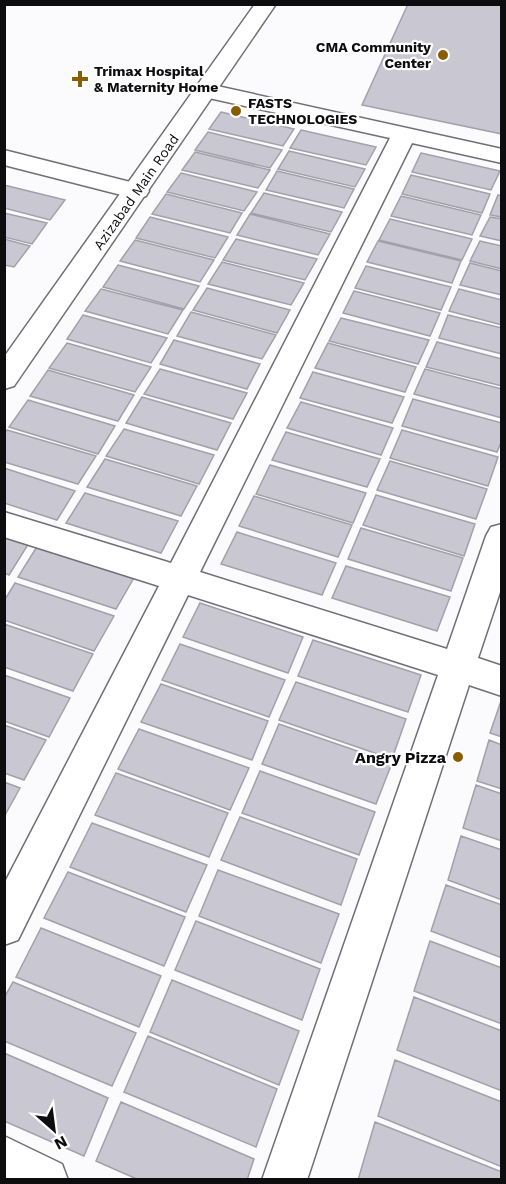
<svg xmlns="http://www.w3.org/2000/svg" width="506" height="1184" font-family="'Work Sans',sans-serif">
<rect width="100%" height="100%" fill="#fbfbfd"/>
<path fill="#c9c8d2" stroke="#a2a1ab" stroke-width="1.5" d="M408 4H502V134L362 105Z
M221 112 294 129 283 146 209 129Z
M301 130 376 147 366 165 290 148Z
M208 132 282 150 270 168 195 150Z
M289 151 365 169 355 187 278 169Z
M195 152 270 170 258 188 182 170Z
M421 153 500 171 491 190 412 172Z
M277 171 354 189 344 208 266 190Z
M181 173 257 192 244 211 167 192Z
M411 175 490 194 482 213 402 194Z
M4 185 65 200 50 220 4 208Z
M264 193 342 212 331 232 251 213Z
M166 194 242 213 230 233 152 214Z
M498 195 502 196V217L490 215Z
M401 196 481 215 472 235 391 216Z
M4 213 47 223 32 244 4 237Z
M250 214 330 234 318 255 237 235Z
M150 217 228 237 215 258 136 238Z
M490 217 502 219V241L480 236Z
M390 219 472 239 462 260 379 240Z
M4 239 30 246 14 267 4 265Z
M236 239 317 259 305 280 223 260Z
M135 240 214 260 200 282 120 261Z
M378 241 461 261 452 283 367 262Z
M480 241 502 246V269L470 261Z
M222 262 304 283 291 305 208 284Z
M470 263 502 271V295L460 285Z
M118 265 199 286 184 309 103 287Z
M366 266 451 287 441 310 355 288Z
M207 288 290 310 277 333 193 310Z
M101 289 183 310 168 334 85 311Z
M459 289 502 300V325L449 311Z
M354 291 440 313 430 336 343 313Z
M191 312 276 335 262 359 177 336Z
M83 315 167 338 151 363 67 339Z
M448 315 502 328V354L439 338Z
M341 318 429 340 418 364 329 341Z
M174 340 260 364 247 389 160 364Z
M437 342 502 359V386L426 367Z
M67 343 151 367 135 392 49 368Z
M328 343 416 367 405 392 315 368Z
M160 369 247 393 233 419 144 394Z
M425 369 502 389V418L414 394Z
M48 370 134 395 118 421 30 396Z
M313 372 404 397 392 423 300 398Z
M142 397 231 423 217 450 126 423Z
M413 399 502 423V440L497 452 402 426Z
M28 400 115 426 98 454 9 427Z
M301 402 393 428 381 455 287 428Z
M124 429 214 455 199 484 106 456Z
M7 430 96 456 78 484 4 462V433Z
M402 430 498 457 488 486 390 458Z
M286 432 380 459 367 487 272 460Z
M105 459 197 486 181 516 87 487Z
M390 461 487 489 476 519 377 490Z
M270 465 366 493 353 523 256 494Z
M4 468 75 491 57 520 4 503Z
M85 493 178 521 161 553 66 523Z
M376 495 475 524 464 556 363 525Z
M254 496 352 525 338 557 239 526Z
M361 528 463 558 451 591 348 559Z
M237 532 336 563 322 595 221 564Z
M4 535 29 543 9 575 4 573Z
M38 545 135 576 116 609 18 577Z
M346 566 450 597 437 631 332 598Z
M15 583 114 616 94 651 4 620V601Z
M200 603 303 637 288 673 183 637Z
M4 624 93 654 73 691 4 667Z
M313 640 421 675 408 712 298 676Z
M180 644 285 680 269 717 162 680Z
M4 675 70 698 49 737 4 721Z
M296 682 406 719 392 759 279 720Z
M161 684 268 721 252 760 141 722Z
M502 698V737L490 733Z
M279 724 392 763 376 804 262 764Z
M4 725 46 740 24 780 4 773Z
M139 729 249 768 230 810 118 769Z
M489 740 502 745V789L477 781Z
M260 771 375 812 359 855 242 813Z
M116 773 228 813 209 857 95 815Z
M4 782 20 788 4 817Z
M476 785 502 794V841L463 828Z
M240 817 357 859 341 905 221 860Z
M92 823 207 865 186 912 70 867Z
M461 836 502 850V900L448 880Z
M218 870 339 914 321 963 199 916Z
M68 872 185 917 164 966 44 918Z
M446 885 502 905V958L431 931Z
M196 921 320 969 302 1020 175 970Z
M41 928 161 976 139 1027 16 977Z
M430 941 502 968V1024L414 991Z
M172 980 299 1031 279 1085 150 1032Z
M13 982 136 1033 112 1086 4 1041V998Z
M414 997 502 1031V1091L397 1050Z
M148 1036 277 1089 256 1147 124 1092Z
M4 1053 108 1098 84 1156 4 1121Z
M395 1060 502 1102V1167L378 1116Z
M121 1102 254 1159 247 1180H139L96 1161Z
M375 1122 502 1172V1180H358Z"/>
<g fill="none" stroke-linecap="round" stroke-linejoin="round">
<g stroke="#706f78" stroke-width="3">
<path id="minor" d="M208 84 502 149V163L412 143 200 572 447 649 486 536 491 527 502 524V586L478 658 502 666V696L469 685 307 1180H262L438 675 188 595 18 940 4 945V884L159 586 4 537V512L171 563 390 138 200 96 196 91 200 86Z
M4 150 146 186 149 191 146 196 137 199 4 165Z
M4 1136 62 1164 68 1180H4Z"/>
</g>
<g stroke="#706f78" stroke-width="3">
<path id="tertiary" d="M255 4H276L14 386 4 389V357Z"/>
</g>
<use href="#minor" fill="#fff" fill-rule="evenodd"/>
<use href="#tertiary" fill="#fff" fill-rule="evenodd"/>
</g>
<g fill="#8a5e00" stroke="#fff" stroke-width="2">
<circle cx="443" cy="55" r="6"/>
<path d="M77 70h6v6h6v6h-6v6h-6v-6h-6v-6h6z"/>
<circle cx="236" cy="111" r="6"/>
<circle cx="458" cy="757" r="6"/>
</g>
<g text-anchor="middle" stroke-width="4.5" stroke-linejoin="round" paint-order="stroke">
<g font-size="14" font-weight="bold" fill="#0d0d10" stroke="#fff" text-anchor="start">
<text x="431" y="52" text-anchor="end">CMA Community<tspan x="431" dy="16">Center</tspan></text>
<text x="94" y="76">Trimax Hospital<tspan x="94" dy="16">&amp; Maternity Home</tspan></text>
<text x="248" y="108">FASTS<tspan x="248" dy="16">TECHNOLOGIES</tspan></text>
</g>
<g font-size="14" fill="#0d0d10" stroke="#fff">
<text transform="translate(136 192) rotate(-55)" y="5">Azizabad Main Road</text>
</g>
<g font-size="16" font-weight="bold" fill="#0d0d10" stroke="#fff" text-anchor="end">
<text x="446" y="763">Angry Pizza</text>
</g>
</g>
<rect width="506" height="1184" fill="none" stroke="#0d0d10" stroke-width="12"/>
<g transform="translate(54 1130) rotate(152)" stroke="#ffffff" stroke-width="4.5" paint-order="stroke">
<path d="M0-4.5L10 22L0 15L-10 22Z" fill="#0d0d10"/>
<text y="-9" font-size="16" font-weight="bold" text-anchor="middle" fill="#0d0d10">N</text>
</g>
</svg>
